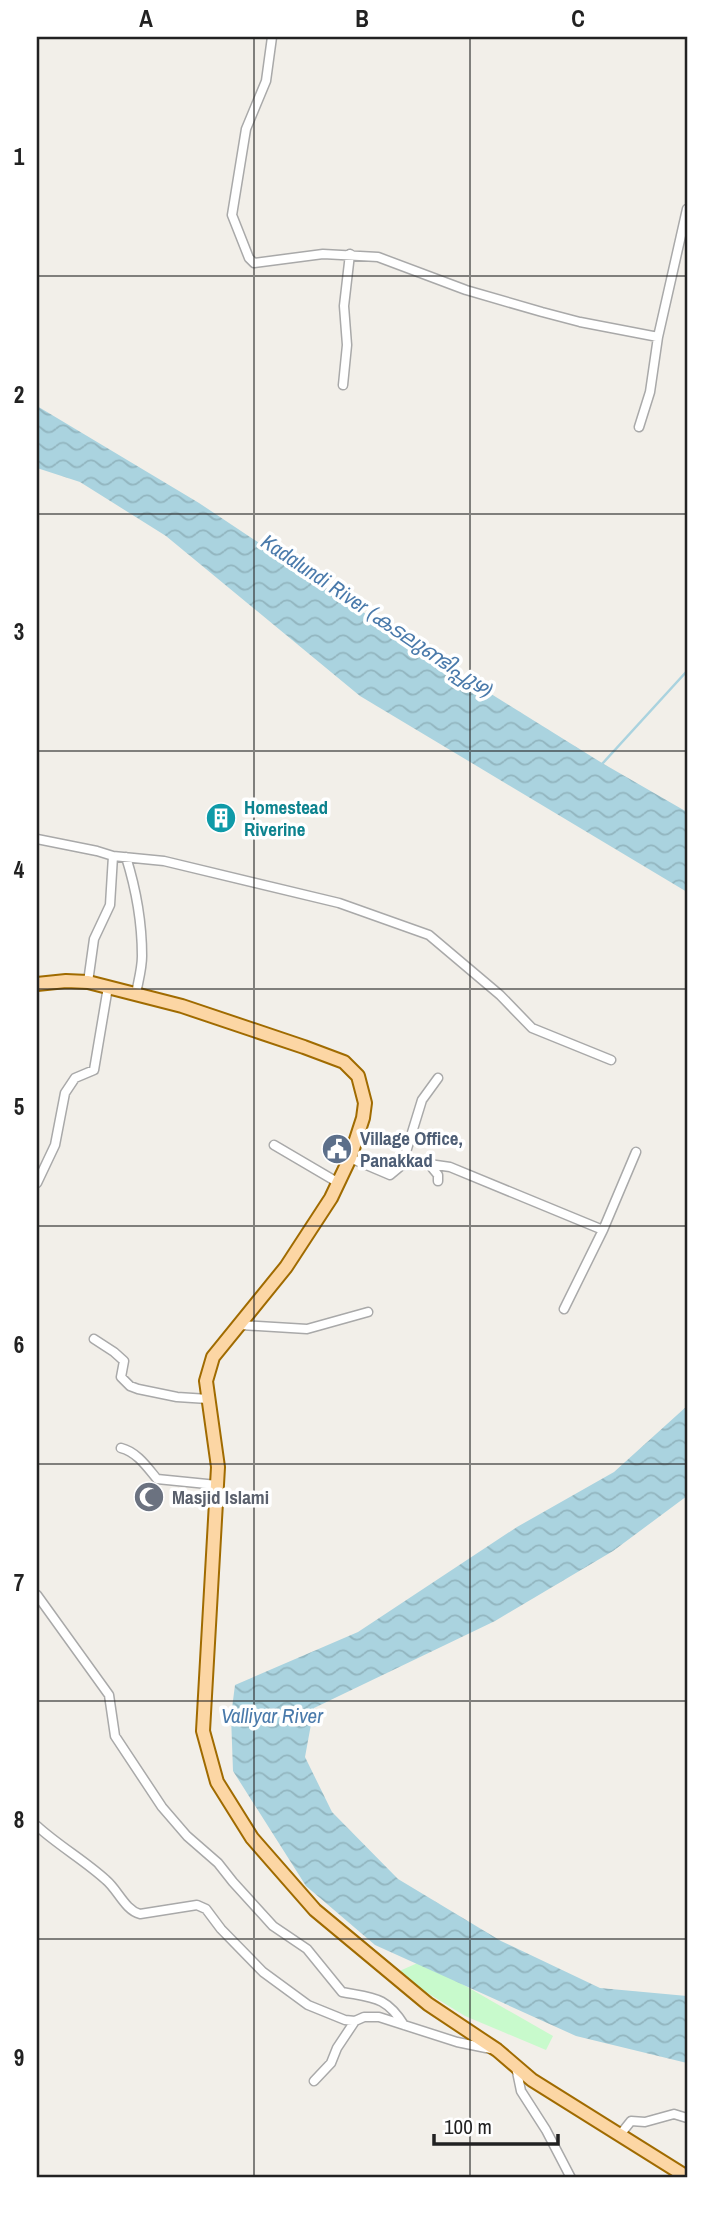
<svg xmlns="http://www.w3.org/2000/svg" width="724" height="2215" font-family="'Archivo Narrow','Noto Sans Malayalam',sans-serif">
<defs>
<pattern id="water-waves" width="16" height="10" patternUnits="userSpaceOnUse" patternTransform="scale(1.75)"><rect width="16" height="10" fill="#aad3df"/><path d="M0 5q4-4 8 0t8 0" fill="none" stroke="#92b5bf"/></pattern>
</defs>
<rect width="100%" height="100%" fill="#f2efe9"/>
<path fill="#c8facc" d="M422 1961 553 2036 546 2050 465 2016 395 1973Z"/>
<path fill="url(#water-waves)" d="M37 406 199 503 414 646 602 763 687 812V892L360 696 166 536 80 482 37 468Z
M687 1406V1496L613 1551 495 1621 314 1708 305 1757 332 1812 398 1879 501 1941 600 1988 687 1996V2063L576 2036 375 1945 306 1886 233 1771 231 1716 235 1685 358 1632 517 1527 614 1472Z"/>
<g fill="none" stroke-linecap="round" stroke-linejoin="round">
<path stroke="#aad3df" stroke-width="2.5" d="M602 764 687 671"/>
<g stroke="#a9a9a9" stroke-width="11">
<path id="street" d="M272 37 266 81 246 129 232 215 249 258 254 263 323 254 378 257 466 290 542 312 580 322 658 337
M343 385 347 345 344 306 350 254
M639 427 650 392 658 337 687 209
M37 839 97 851 113 856
M126 857C136 889 142 923 142 956 142 969 138 982 136 994
M88 982 94 939 110 905 113 856 164 861 339 903 429 935 500 995 532 1028 611 1060
M274 1145 337 1182
M350 1158 390 1175 402 1165 429 1164 438 1175V1181
M429 1164 450 1167 603 1230 564 1309
M402 1165 422 1100 438 1078
M37 1183 55 1145 65 1093 75 1078 94 1070 108 987
M603 1230 636 1152
M241 1325 307 1329 368 1312
M94 1339 114 1352 124 1361 121 1377 130 1386 138 1389 177 1397 208 1399
M121 1448C137 1452 147 1467 157 1479L217 1485
M37 1595 109 1695 115 1736 162 1807 187 1836 218 1863 233 1882 273 1926 307 1949 342 1992C373 1998 386 1996 404 2025
M37 1826C59 1846 84 1860 106 1880 118 1890 125 1910 140 1914L197 1905 206 1909 221 1929 263 1972 308 2005 345 2020 355 2021 364 2017H379L457 2042 491 2049
M516 2067 521 2091 546 2130 571 2178
M314 2081 331 2063 337 2048 355 2021
M619 2136 631 2121 645 2122 674 2114 687 2118"/>
</g>
<g stroke="#a06b00" stroke-width="16">
<path id="primary" d="M37 984 66 981 88 982 182 1006 304 1047 344 1062 358 1076 365 1103 363 1118 350 1158 331 1198 286 1267 213 1357 206 1381 218 1467 203 1731 217 1782 252 1838 315 1910 428 2004 497 2050 532 2080 687 2177"/>
</g>
<use href="#street" stroke="#fff" stroke-width="8"/>
<use href="#primary" stroke="#fcd6a4" stroke-width="12"/>
</g>
<path fill="none" stroke="#222" stroke-width="2" stroke-opacity="0.55" d="M254 37V2178M470 37V2178M37 276H687M37 514H687M37 751H687M37 989H687M37 1226H687M37 1464H687M37 1701H687M37 1939H687"/>
<defs>
<g id="building-disc" transform="scale(1.575)"><circle r="9.5" fill="#0f9aa8" stroke="#fff"/><path d="M-4-6H4V6H1V3H-1V6H-4ZM-2.5-4.3h1.7v1.8h-1.7ZM.8-4.3h1.7v1.8H.8ZM-2.5-1h1.7V.8h-1.7ZM.8-1h1.7V.8H.8Z" fill="#fff"/></g>
<g id="civic-disc" transform="scale(1.575)"><circle r="9.5" fill="#5c6f8a" stroke="#fff"/><path d="M-.6-6.5H3V-4.5H.6V-3L4-1V1h2V6H-6V1h2V-1L-.6-3ZM-1.2 2.5V6h2.4V2.5Z" fill="#fff"/></g>
<g id="mosque-disc" transform="scale(1.575)"><circle r="9.5" fill="#6b7280" stroke="#fff"/><path d="M3.5-4.9A6 6 0 1 0 3.5 4.9A5 5 0 1 1 3.5-4.9Z" fill="#fff"/></g>
</defs>
<g fill-rule="evenodd">
<use href="#building-disc" x="221" y="818"/>
<use href="#civic-disc" x="337" y="1149"/>
<use href="#mosque-disc" x="149" y="1497"/>
</g>
<g text-anchor="middle" stroke-width="7" stroke-linejoin="round" paint-order="stroke">
<g font-size="19" font-weight="bold" fill="#0d838f" stroke="#fff" text-anchor="start">
<text x="244" y="814">Homestead<tspan x="244" dy="22">Riverine</tspan></text>
</g>
<g font-size="19" font-weight="bold" fill="#4e5e75" stroke="#fff" text-anchor="start">
<text x="360" y="1145">Village Office,<tspan x="360" dy="22">Panakkad</tspan></text>
</g>
<g font-size="19" font-weight="bold" fill="#5b616d" stroke="#fff" text-anchor="start">
<text x="172" y="1504">Masjid Islami</text>
</g>
<g font-size="21" font-style="italic" fill="#4a7aab" stroke="#fff">
<text transform="translate(377 616) rotate(34)" y="7">Kadalundi River (കടലുണ്ടിപ്പുഴ)</text>
<text x="272" y="1723">Valliyar River</text>
</g>
</g>
<rect width="724" height="2215" fill="none" stroke="#ffffff" stroke-width="77"/>
<path d="M434 2134v10h124v-10" fill="none" stroke="#222222" stroke-width="3.5"/>
<text x="444" y="2134" font-size="21" fill="#222222" stroke="#ffffff" stroke-width="5" paint-order="stroke">100 m</text>
<rect x="38" y="38" width="648" height="2138" fill="none" stroke="#222" stroke-width="2.5"/>
<g font-size="23" text-anchor="middle" font-weight="bold" fill="#222">
<text x="146" y="27">A</text>
<text x="362" y="27">B</text>
<text x="578" y="27">C</text>
<text x="19" y="165">1</text>
<text x="19" y="403">2</text>
<text x="19" y="640">3</text>
<text x="19" y="878">4</text>
<text x="19" y="1115">5</text>
<text x="19" y="1353">6</text>
<text x="19" y="1591">7</text>
<text x="19" y="1828">8</text>
<text x="19" y="2066">9</text>
</g>
</svg>
